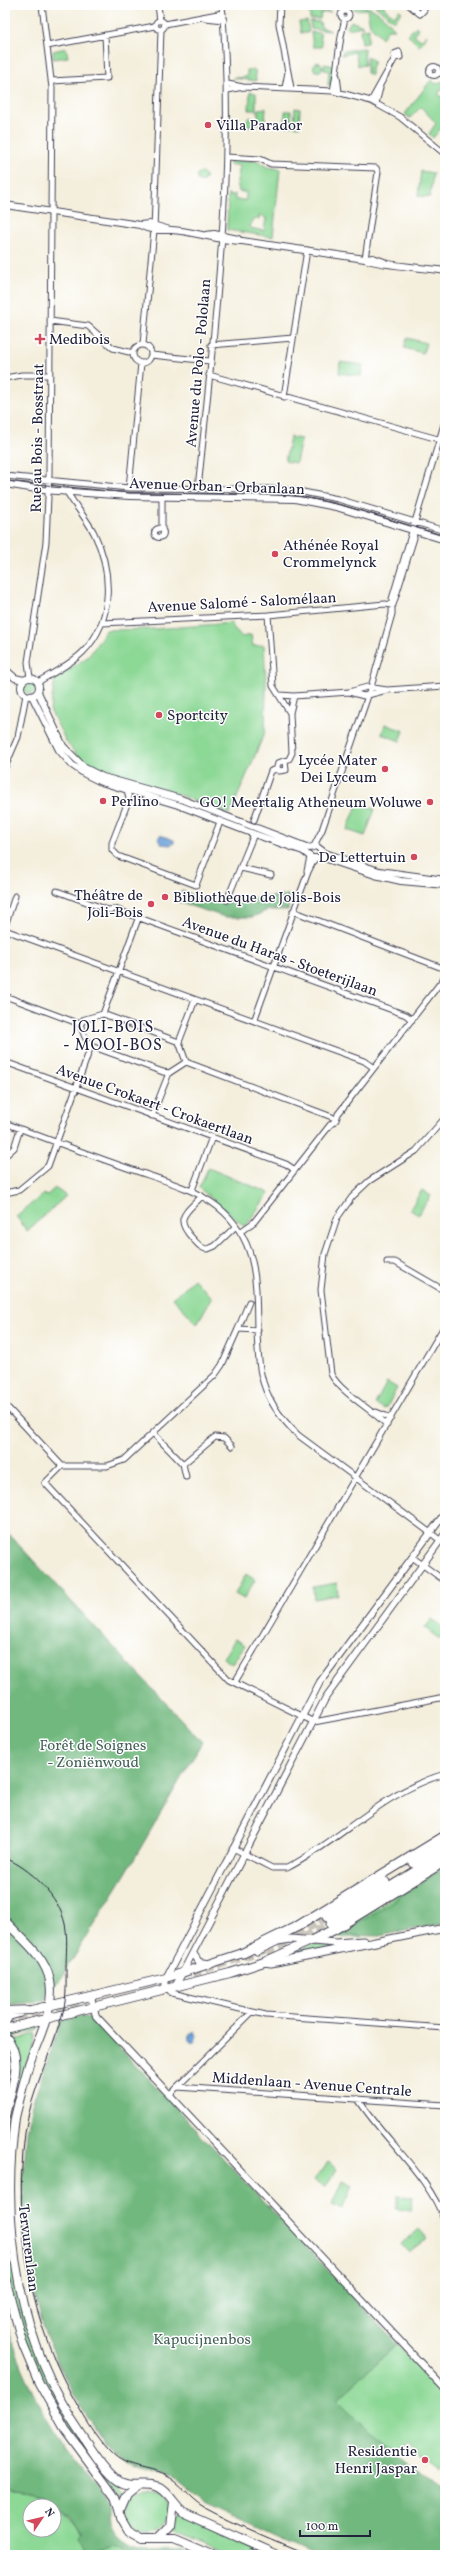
<svg xmlns="http://www.w3.org/2000/svg" width="450" height="2560" font-family="Vollkorn,serif">
<rect width="100%" height="100%" fill="#fff"/>
<filter id="ink" filterUnits="userSpaceOnUse"><feTurbulence type="fractalNoise" baseFrequency=".025" numOctaves="2"/><feDisplacementMap in="SourceGraphic" scale="8" xChannelSelector="R" yChannelSelector="G"/><feConvolveMatrix kernelMatrix="1 2 1 2 8 2 1 2 1" color-interpolation-filters="sRGB"/></filter>
<filter id="wash" filterUnits="userSpaceOnUse"><feTurbulence type="fractalNoise" baseFrequency=".012" numOctaves="4" result="noise"/><feDisplacementMap in="SourceGraphic" scale="16" xChannelSelector="R" yChannelSelector="G"/><feGaussianBlur stdDeviation="0.9" result="paint"/><feColorMatrix in="noise" values="0 0 0 0 0 0 0 0 0 0 0 0 0 0 0 0 0 1.4 0 .05"/><feComposite in="paint" operator="in"/></filter>
<g filter="url(#wash)">
<rect width="100%" height="100%" fill="#f4efdd"/>
<path fill="#8cd895" stroke="#577d68" fill-rule="evenodd" d="M350 5C372 5 380 12 395 29H388L382 38 370 25 367 9 355 10Z
M384 5 385 9 394 16 399 10 402 12 394 21 375 6Z
M310 9 331 12 321 13 320 19H310Z
M307 21 309 32 301 33 299 22Z
M310 21 320 22 321 27 331 31 311 29Z
M351 21 363 26 346 29Z
M416 26 418 28 414 35 421 40 426 35 427 36 419 46 408 35Z
M369 28 368 43 362 44 360 30Z
M311 32 320 33 322 47H313Z
M66 48 68 57 53 59V51Z
M364 48 365 65 358 66 355 52 342 55 343 51Z
M367 56 374 61 371 68V75L367 73Z
M313.5 67a4.5 4.5 0 1 1 9 0a4.5 4.5 0 1 1-9 0Z
M324 64 334 66 331 85H328L329 71 324 70Z
M247 70H255L256 81 233 78 247 77Z
M431 80 436 84 445 80V86L438 94 445 99V128L442 127 433 138 429 134 436 123 421 107 410 118 405 114Z
M250 92 256 93V110H249Z
M266 108 265 123 258 124V109Z
M295 108 300 109 299 127 294 126Z
M285 111H291L292 126H285Z
M246.5 122a4.5 4.5 0 1 1 9 0a4.5 4.5 0 1 1-9 0Z
M230 160 258 161 267 167 280 169 273 237 227 230 228 193 230 196 235 194V200H246V192H239L237 181 240 165H230ZM259 216 266 218 264 231 250 228 252 220 259 219Z
M421 171 433 173 430 197 418 196Z
M196.5 177a4.5 4.5 0 1 1 9 0a4.5 4.5 0 1 1-9 0Z
M407 338 426 343 423 353 404 348Z
M340 362 363 365 361 376 339 373Z
M290 437 301 439 296 463 285 461Z
M232 623 233 627 242 637 251 635 253 646 264 645 266 685 265 732 230 814 166 790 98 770 82 761 67 743 50 710 55 679 89 656 106 630 154 629Z
M23 687a7 7 0 1 1 14 0a7 7 0 1 1-14 0Z
M385 724 404 731 400 741 382 734Z
M358 803 375 809 365 836 347 830Z
M208 1168 269 1193 245 1227 199 1188Z
M55 1188 66 1196 27 1231 16 1216 44 1194 46 1196Z
M422 1190 431 1196 418 1215 410 1209Z
M194 1279 212 1297 197 1324 173 1298Z
M387 1382 397 1388 386 1409 375 1404Z
M246 1574 255 1580 244 1599 235 1594Z
M337 1583 338 1595 314 1599 313 1587Z
M432 1619 445 1629V1643L425 1628Z
M235 1639 245 1645 232 1664 223 1658Z
M445 1864V1868L341 1934 360 1935 362 1937 329 1938Z
M312 1944 341 1946 290 1956Z
M36 2025 38 2030 11 2037 9 2035 12 2032Z
M35 2033C38 2041 13 2114 11 2129 0 2266 34 2389 123 2492L121 2496C103 2482 89 2459 77 2441 40 2383 16 2329 5 2261 5 2220 3 2178 5 2136 7 2103 27 2074 13 2042Z
M327 2162 337 2169 325 2188 314 2180Z
M342 2181 353 2186 343 2209 332 2204Z
M398 2195 413 2197 411 2210 396 2208Z
M419 2229 427 2238 409 2252 402 2244Z
M397 2344 445 2396V2464L440 2469 427 2455 425 2456 412 2441 402 2449C375 2443 355 2420 337 2399Z
M125 2511a22 22 0 1 1 44 0a22 22 0 1 1-44 0Z
M5 2490 33 2493 54 2506H30V2530H54V2506C77 2520 82 2528 87 2554L114 2546 135 2555H5Z
M178 2515H181L272 2555H224L172 2532Z"/>
<path fill="#71b87e" stroke="#4a6d5c" d="M182 891 203 899 224 904 233 900 289 895 288 910H268L253 917H225L178 902Z
M5 1530 202 1742 126 1873 60 1980 47 1992 45 2001 5 2005Z
M445 1868V1923L379 1936 340 1935Z
M79 2015 92 2018 397 2344 337 2399 370 2432 392 2447 445 2490V2555H313L204 2505 166 2474 127 2463 107 2447 73 2395 46 2336 32 2285 24 2232 23 2180 27 2132 34 2099 62 2020Z
M5 2318C18 2363 38 2408 65 2447 77 2464 93 2479 105 2497 117 2515 101 2529 129 2546 148 2557 172 2545 194 2555H135L114 2546 87 2554 79 2538 83 2534 72 2517 33 2493 5 2490Z"/>
<path fill="#699fd6" stroke="#466088" d="M160 835 174 840V843L170 845 161 844 158 839Z
M188.5 2037a4.5 4.5 0 1 1 9 0a4.5 4.5 0 1 1-9 0Z"/>
</g>
<g filter="url(#ink)">
<g fill="none" stroke-linecap="round" stroke-linejoin="round">
<path stroke="#cac6bd" stroke-width="9" stroke-dasharray="9 4.5" stroke-linecap="butt" d="M283 1941 327 1917
M268 1956 331 1924
M192 1973 266 1949
M5 2024 87 2005"/>
<g stroke="#424153" stroke-width="7">
<path id="minor" d="M158 5 160 21
M280 5 279 24 291 88
M409 5 420 14 424 10 420 5
M341 15a4 4 0 1 1 8 0a4 4 0 1 1-8 0Z
M205 18 224 20
M155.5 25a4.5 4.5 0 1 1 9 0a4.5 4.5 0 1 1-9 0Z
M165 24 223 13
M47 46 155 26
M429.5 71a4.5 4.5 0 1 1 9 0a4.5 4.5 0 1 1-9 0Z
M438 72 445 75
M337 76 339 92
M51 81 107 78 105 35
M228 84 243 87 333 91 371 101 400 117 445 154
M285 88 288 72
M228 90 243 87
M333 91C338 67 338 43 345 19
M371 101 395 58 400 57 399 52 394 54 395 58
M376 103 380 88
M226 157 260 159 271 164 376 168 378 172 365 259
M50 321 88 326 113 348 133 353
M143 344 154 230 161 30
M133 354a9 9 0 1 1 18 0a9 9 0 1 1-18 0Z
M211 345 293 338
M151 355 210 361
M209 375 445 441
M5 378 22 375H50
M284 397 307 250
M5 476 129 488 278 489 303 492 338 499 445 531
M129 488 141 363
M198 489C214 329 236 166 222 5
M154.5 533a4.5 4.5 0 1 1 9 0a4.5 4.5 0 1 1-9 0Z
M162 529V497
M393 605 414 538 413 531
M268 615 273 686 290 713
M102 623 268 615 385 604 393 605
M30 678 28 662 46 542 49 474 52 88 42 5
M38 682C53 673 71 664 83 652 115 620 112 570 94 533 86 518 75 506 67 492
M349 692 367 687 387 690 445 686
M280 695 294 696 349 692 364 696 387 690
M285 762 286 770 279 771 277 767 278 763 289 759 292 753 290 713 294 696
M5 767 18 737 26 695
M127 789 129 799 112 843V850L118 856 196 885 220 822
M254 820 271 771 277 769
M314 846 322 830 371 687 392 614V599L445 421
M241 868 271 875
M307 871 310 857
M57 891 108 910 115 909 406 1015 412 1020
M227 900 254 834
M293 911 445 969
M5 926 15 896
M5 930 364 1061 374 1068
M5 996 80 1024
M103 1014 138 919
M254 1021 308 872 315 858
M80 1024 85 1037 91 1046 163 1072 169 1073 186 1062
M80 1024 85 1019 103 1014 179 1042 186 1062
M179 1042 195 1000
M5 1062 286 1164 295 1170
M186 1062 332 1117
M152 1116 169 1073
M5 1123C47 1139 90 1155 133 1170 162 1180 194 1188 218 1207 273 1251 249 1316 261 1374 266 1398 280 1418 298 1435L440 1540
M5 1156 14 1148 20 1129
M192 1190 212 1137
M5 1193 19 1190 48 1166 91 1046
M202 1196C186 1213 173 1218 193 1239 198 1244 201 1249 208 1249L215 1246 236 1226
M240 1232 254 1222 330 1125 336 1120 338 1114 445 977
M387 1262H395L445 1291
M238 1329 249 1302
M258 1330 238 1329 222 1365 215 1375 124 1460 107 1466H62L45 1483 229 1680 314 1722 445 1697
M6 1406 62 1466
M376 1412 391 1418
M387 1425C371 1409 340 1392 331 1374L321 1290 325 1254 337 1218 352 1197 369 1181 416 1151 445 1118
M153 1433 183 1464 215 1437 224 1438 232 1446
M183 1464 186 1477
M412 1557 445 1581
M235 1682 445 1325
M233 1848 272 1868H287C343 1839 382 1792 445 1774
M166 1989 172 1993 266 2015 445 2028
M177 2087 445 2105
M170 2094 252 2012
M358 2099C385 2141 429 2175 445 2222"/>
</g>
<g stroke="#424153" stroke-width="8">
<path id="tertiary" d="M5 205 140 225C151 231 160 230 171 230 195 231 217 241 242 241L365 259 373 258 384 262
M140 225 149 224 170 230
M206 235 214 234 238 239
M365 259C377 265 428 268 445 271
M5 484 43 490 129 496 295 499 336 507 445 540
M5 669 15 678 24 680
M21 687a9 9 0 1 1 18 0a9 9 0 1 1-18 0Z
M38 692 63 746 85 768 103 777 181 799 309 848 316 846 325 853 379 871 445 880
M32 696 59 750 72 765 85 774 101 782 178 805 254 834 303 851 312 858H324L375 875 401 881 445 885
M193 1953 199 1962 207 1963
M176 1985 326 1697 445 1534
M165 1988 166 1978 320 1682 445 1513
M91 1997 96 2016 445 2389"/>
</g>
<g stroke="#424153" stroke-width="9">
<path id="secondary" d="M257 1951 278 1941 291 1939 336 1943 363 1941
M264 1962 271 1963 445 1928"/>
</g>
<g stroke="#424153" stroke-width="10">
<path id="primary" d="M5 1921C21 1938 46 1957 50 1981 55 2008 38 2039 29 2064 24 2082 19 2100 15 2118 0 2226 19 2345 82 2435 92 2450 102 2467 116 2479 129 2490 142 2481 156 2486 169 2490 174 2506 186 2514L278 2555
M5 2011 31 2010 166 1978 243 1953
M5 2022 9 2016 19 2013
M5 2029 230 1973 264 1962 313 1940
M5 2036C26 2058 10 2091 5 2116
M5 2278 23 2345 39 2383 65 2429 115 2497 121 2518 128 2530 142 2538H175L215 2555
M120 2511 127 2495 138 2486
M159 2537 170 2526 173 2502"/>
</g>
<g stroke="#424153" stroke-width="11">
<path id="trunk" d="M414 1863 445 1844
M327 1917 385 1882
M331 1924 445 1853
M313 1940 335 1929 445 1861
M243 1953 298 1926 445 1836"/>
</g>
<use href="#minor" stroke="#fff" stroke-width="5"/>
<use href="#tertiary" stroke="#fff" stroke-width="6"/>
<use href="#secondary" stroke="#fff" stroke-width="7"/>
<use href="#primary" stroke="#fff" stroke-width="8"/>
<use href="#trunk" stroke="#fff" stroke-width="9"/>
<path stroke="#22223b" stroke-width="1" d="M5 481 129 493 274 494 303 497 345 506 445 536
M5 1858C30 1868 59 1896 65 1924 68 1938 66 1953 66 1968 66 1982 67 1997 63 2012 52 2053 31 2090 25 2133 13 2228 30 2325 79 2408 88 2423 99 2442 112 2454 127 2469 146 2467 164 2475 180 2482 189 2499 205 2508 238 2526 274 2540 309 2555"/>
</g>
</g>
<g fill="#d1495b" stroke="#fff" stroke-width="1.5">
<circle cx="208" cy="125" r="4"/>
<path d="M38 333h4v4h4v4h-4v4h-4v-4h-4v-4h4z"/>
<circle cx="275" cy="554" r="4"/>
<circle cx="159" cy="715" r="4"/>
<circle cx="385" cy="769" r="4"/>
<circle cx="103" cy="801" r="4"/>
<circle cx="430" cy="802" r="4"/>
<circle cx="414" cy="857" r="4"/>
<circle cx="165" cy="897" r="4"/>
<circle cx="151" cy="904" r="4"/>
<circle cx="425" cy="2460" r="4"/>
</g>
<g text-anchor="middle" stroke-width="3" stroke-linejoin="round" paint-order="stroke">
<g font-size="15" fill="#22223b" stroke="#fff" text-anchor="start">
<text x="216" y="130">Villa Parador</text>
<text x="49" y="344">Medibois</text>
<text x="283" y="550">Athénée Royal<tspan x="283" dy="17">Crommelynck</tspan></text>
<text x="167" y="720">Sportcity</text>
<text x="377" y="765" text-anchor="end">Lycée Mater<tspan x="377" dy="17">Dei Lyceum</tspan></text>
<text x="111" y="806">Perlino</text>
<text x="422" y="807" text-anchor="end">GO! Meertalig Atheneum Woluwe</text>
<text x="406" y="862" text-anchor="end">De Lettertuin</text>
<text x="143" y="900" text-anchor="end">Théâtre de<tspan x="143" dy="17">Joli-Bois</tspan></text>
<text x="173" y="902">Bibliothèque de Jolis-Bois</text>
<text x="417" y="2456" text-anchor="end">Residentie<tspan x="417" dy="17">Henri Jaspar</tspan></text>
</g>
<g font-size="15" fill="#22223b" stroke="#fff">
<text transform="translate(198 363) rotate(-85)" y="5">Avenue du Polo - Pololaan</text>
<text transform="translate(37 438) rotate(-89)" y="5">Rue au Bois - Bosstraat</text>
<text transform="translate(217 486) rotate(2)" y="5">Avenue Orban - Orbanlaan</text>
<text transform="translate(242 602) rotate(-3)" y="5">Avenue Salomé - Salomélaan</text>
<text transform="translate(280 956) rotate(20)" y="5">Avenue du Haras - Stoeterijlaan</text>
<text transform="translate(155 1104) rotate(20)" y="5">Avenue Crokaert - Crokaertlaan</text>
<text transform="translate(312 2084) rotate(4)" y="5">Middenlaan - Avenue Centrale</text>
<text transform="translate(29 2248) rotate(83)" y="5">Tervurenlaan</text>
</g>
<g font-size="15" fill="#47625a" stroke="#fff">
<text x="93" y="1750">Forêt de Soignes<tspan x="93" dy="17">- Zoniënwoud</tspan></text>
<text x="202" y="2344">Kapucijnenbos</text>
</g>
<g font-size="16" letter-spacing="1" fill="#22223b" stroke="#fff">
<text x="113" y="1032">JOLI-BOIS<tspan x="113" dy="18">- MOOI-BOS</tspan></text>
</g>
</g>
<rect width="450" height="2560" fill="none" stroke="#fff" stroke-width="20"/>
<g transform="translate(42 2518) rotate(55)"><circle r="19" fill="#ffffff" stroke="#a7a7b1"/>
<path d="M0-3L7 15L0 10L-7 15Z" fill="#d1495b"/>
<text y="-6" font-size="11" font-weight="bold" text-anchor="middle" fill="#22223b">N</text>
</g>
<path d="M300 2530v6h70v-6" fill="none" stroke="#22223b" stroke-width="2"/>
<text x="306" y="2530" font-size="12" fill="#22223b" stroke="#ffffff" stroke-width="3" paint-order="stroke">100 m</text>
</svg>
